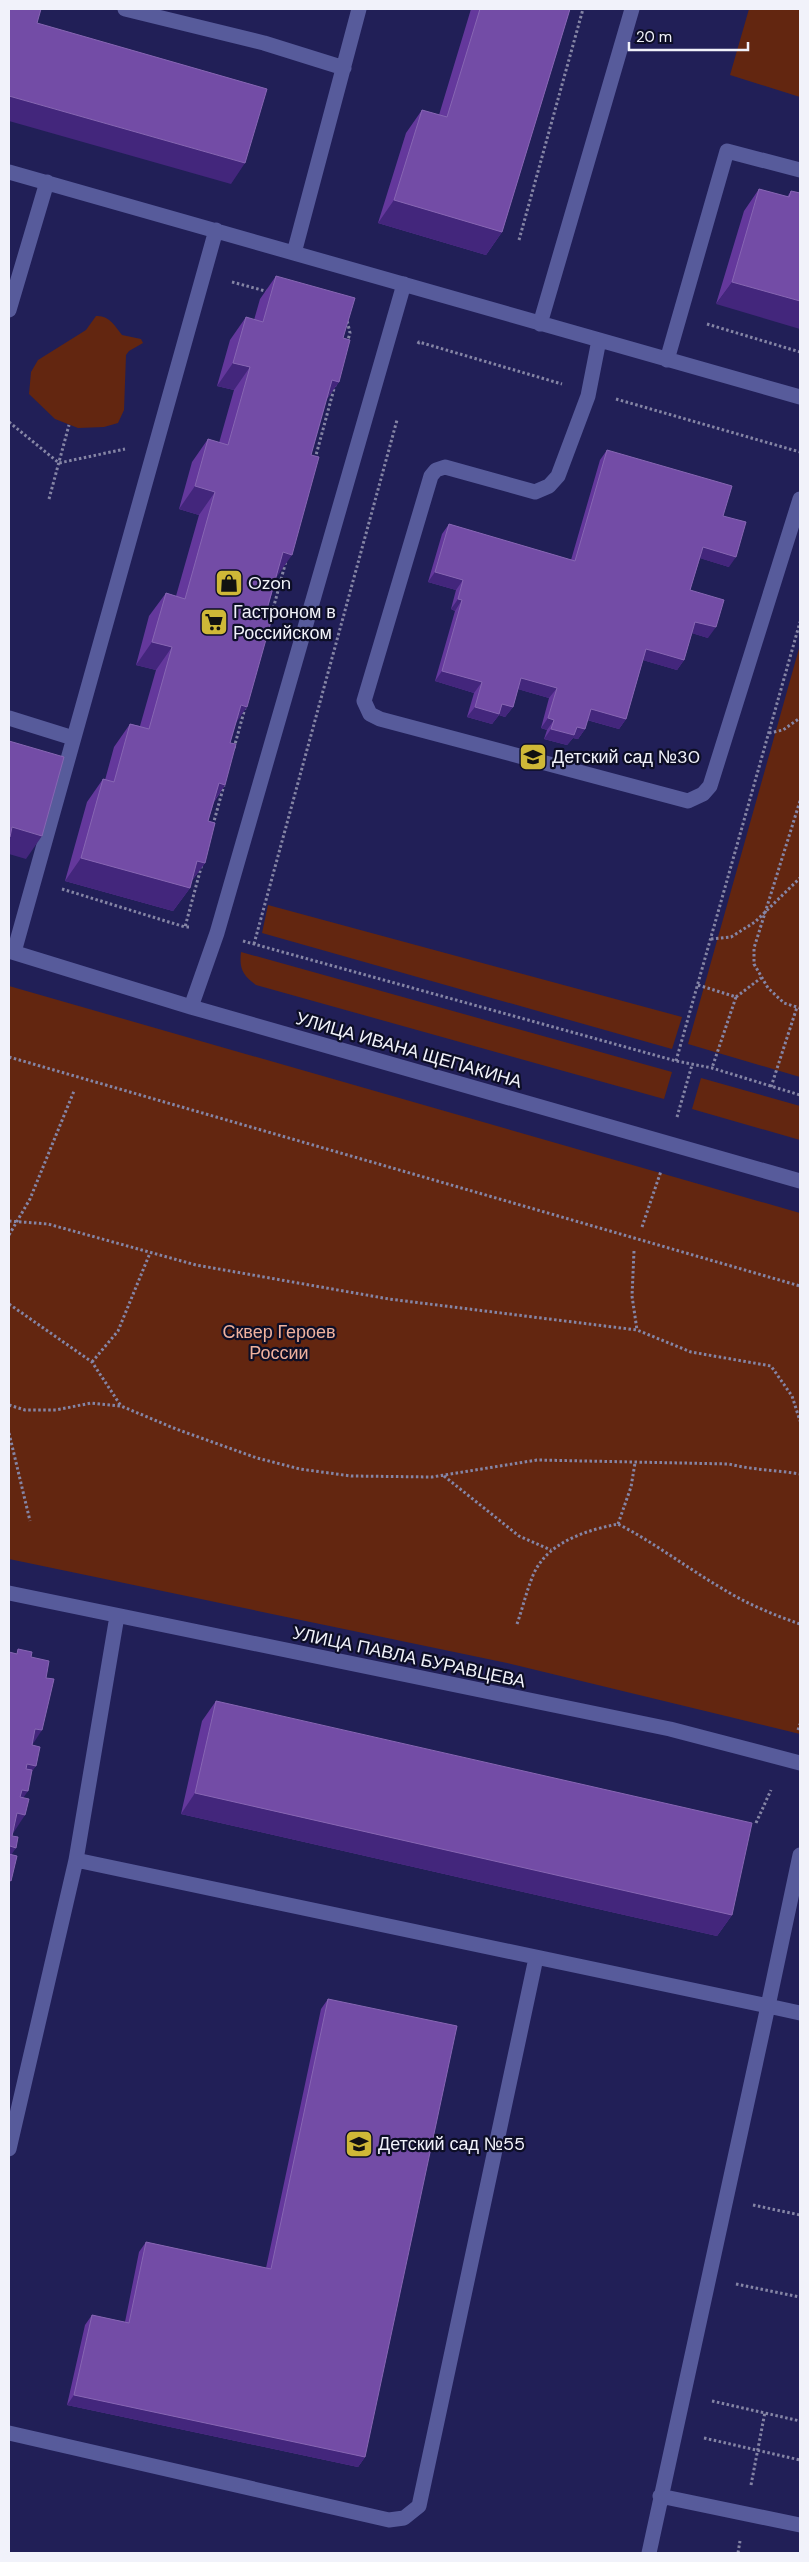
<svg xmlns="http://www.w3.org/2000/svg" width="809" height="2562" font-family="'DM Sans',sans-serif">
<rect width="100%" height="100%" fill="#211f57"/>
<path fill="#632610" d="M749 9H800V97L730 75Z
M96 316C109 315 115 326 122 335L141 339 143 343 129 351 126 355 124 410 118 423 104 427 78 428 55 419 29 394 31 372 38 360 86 330Z
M800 645V1077L688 1044Z
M268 905 682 1017 672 1049 262 933Z
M241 952 672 1072 664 1099 256 985C243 975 239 969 241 952Z
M9 986 800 1213V1734L507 1663 9 1559Z
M701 1078 800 1106V1140L692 1109Z"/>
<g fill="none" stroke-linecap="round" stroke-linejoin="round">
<path stroke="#8585a5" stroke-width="3" stroke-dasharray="2.5 2.5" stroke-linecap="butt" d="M519 240 583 9
M232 282 269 292
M707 324 800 352
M347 343 350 333 347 320
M418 344 419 342 562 384
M616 399 800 452
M9 422 59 463 125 449
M315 459 335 385
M49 499 69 425
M272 613 286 561
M769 733 783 730 800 718
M234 748 245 708
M800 801 754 948V964L768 988 784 1003 800 1008
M213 825 224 785
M62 889 185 927
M189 927H185L202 864
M711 939 731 937 755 922 800 878
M243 941 676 1061 712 1068 800 1095
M254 944 397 420
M698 985 736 997 712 1068
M736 997 761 978
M9 1057 800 1286
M676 1061 800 622
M771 1087 797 1007
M677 1117 692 1065
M9 1221 48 1224 196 1265 389 1299 637 1330 691 1352 771 1366 792 1396 800 1421
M642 1227 661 1171
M9 1235 30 1199 74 1091
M634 1251 632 1296 637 1330
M9 1304 92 1362 121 1406
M92 1362 118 1331 150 1253
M9 1405 25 1410H56L91 1403 121 1406 176 1429 257 1458 300 1469 351 1476 432 1477 537 1460 729 1464C753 1470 776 1470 800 1474
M9 1433 30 1521
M444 1476 519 1536 551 1550
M618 1524 631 1487 635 1463
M517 1624C523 1607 527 1589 534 1573 549 1541 588 1530 618 1524 655 1543 687 1568 723 1589 747 1604 774 1615 800 1624
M798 1730 800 1724
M756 1823 771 1790
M753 2205 800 2215
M736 2284 800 2297
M712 2401 800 2421
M704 2438 800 2460
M751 2485 765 2412
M738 2553 740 2541"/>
<path stroke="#575b9b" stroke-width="15" d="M125 9 264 43 344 68
M9 172 800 397
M294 253 359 9
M9 310 47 182
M540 324 632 9
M599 340 588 396 558 476 549 486 535 492 445 467 436 470 431 476 364 701 370 714 380 719 688 801 703 794 710 786 800 499
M667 360 727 151 800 170
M9 718 73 738
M9 951 191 1007 800 1181
M14 952 216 230
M191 1007 217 933 404 284
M9 1593 670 1729 800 1763
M800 1855 768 2006 800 2013
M76 1860 117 1616
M9 2149 76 1860 768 2006 649 2553
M9 2433 389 2520 404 2518 419 2506 536 1958
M660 2496 800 2525"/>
</g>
<path fill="#64389c" d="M471 9H570L502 232 486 255 378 223 406 133 422 110 439 115Z
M759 189 787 197 791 191 800 193 716 304 744 211Z
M276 276 343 338 339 382 326 400 230 743 225 785 214 802 208 821 205 863 191 882 190 888 173 911 65 881 87 802 103 779 105 780 114 747 130 724 140 726 156 670 136 665 149 616 166 593 176 596 199 515 179 509 192 462 208 439 219 443 234 390 217 386 230 340 246 317 254 320 260 299Z
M607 450 723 516 729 567 700 558 690 590 708 638 692 633 684 660 677 670 643 660 626 719 619 729 587 720 585 729 578 739 573 738 567 745 544 739 547 730 541 728 549 698 518 689 513 707 505 717 499 715 492 724 467 717 474 693 435 681 455 611 451 609 456 590 428 582 442 534 449 524 571 560 600 460Z
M216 1701 732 1915 717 1936 181 1814 202 1721Z
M328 1999 365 2457 358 2467 67 2405 85 2325 92 2315 125 2322 139 2252 146 2242 266 2268 321 2009Z"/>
<path fill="#43267c" d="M9 96 245 163 231 184 9 121Z
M394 200 502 232 486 255 378 223Z
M732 282 800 301V329L716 304Z
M233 363 250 367 234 390 217 386Z
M332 380 339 382 322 405Z
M195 486 215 492 199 515 179 509Z
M703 547 736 557 729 567 696 557Z
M283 552 292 555 276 578Z
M435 572 463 580 456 590 428 582Z
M458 599 462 600 455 611 451 609Z
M695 622 716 627 708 638 688 632Z
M152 642 172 647 156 670 136 665Z
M646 649 684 660 677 670 639 659Z
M442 671 482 682 474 693 435 681Z
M521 678 557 688 549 698 514 688Z
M502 704 513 707 505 717 499 715 492 724 467 717 475 707Z
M241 705 247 707 231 730Z
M591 709 626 719 619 729 584 719Z
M548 718 554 720 547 730 541 728Z
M577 727 585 729 578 739 573 738 567 745 544 739 551 729Z
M219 783 225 785 209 808Z
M12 827 42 836 26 859 9 854V832Z
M81 858 190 888 173 911 65 881Z
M197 861 205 863 188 886Z
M35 1729 42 1730 27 1753Z
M27 1764 36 1766 20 1788Z
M22 1790 28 1791 12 1814Z
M195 1793 732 1915 717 1936 181 1814Z
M17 1813 25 1815 10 1838Z
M10 1846 16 1848 9 1858V1847Z
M74 2395 365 2457 358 2467 67 2405Z"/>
<path fill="#734ca6" stroke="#8766b3" d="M9 9H41L37 23 267 89 245 163 9 96Z
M480 9H570L502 232 394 200 422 110 447 117Z
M759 189 789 197 791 191 800 193V301L732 282Z
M276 276 355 298 343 338 350 340 339 382 332 380 311 455 319 457 292 555 283 552 267 609 274 611 247 707 241 705 230 743 236 744 225 785 219 783 208 821 215 823 205 863 197 861 190 888 81 858 103 779 114 782 130 724 149 729 172 647 152 642 166 593 185 599 215 492 195 486 208 439 228 445 250 367 233 363 246 317 263 322Z
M607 450 732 486 723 516 746 522 736 557 703 547 690 590 724 600 716 627 695 622 684 660 646 649 626 719 591 709 585 729 577 727 574 735 551 729 554 720 548 718 557 688 521 678 513 707 502 704 499 714 475 707 482 682 442 671 462 600 458 599 463 580 435 572 449 524 575 561Z
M9 741 64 757 42 836 12 827 10 837H9Z
M18 1649 32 1652 31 1657 49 1661 46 1678 54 1679 42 1730 35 1729 32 1745 40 1747 36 1766 27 1764 26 1769 32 1770 28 1791 22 1790 20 1797 29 1799 25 1815 17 1813 12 1836 18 1837 16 1848 10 1846 9 1849V1652L17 1654Z
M216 1701 752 1823 732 1915 195 1793Z
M9 1854 17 1856 11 1881 9 1880Z
M328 1999 457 2026 365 2457 74 2395 92 2315 129 2323 146 2242 271 2269Z"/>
<defs>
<g id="shop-square" transform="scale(1.4375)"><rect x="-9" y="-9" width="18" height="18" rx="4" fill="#cfb837" stroke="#0d0e26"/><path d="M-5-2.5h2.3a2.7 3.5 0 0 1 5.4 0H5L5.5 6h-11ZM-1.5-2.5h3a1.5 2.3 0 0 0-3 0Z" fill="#111"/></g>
<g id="supermarket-square" transform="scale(1.4375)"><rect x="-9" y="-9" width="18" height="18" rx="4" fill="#cfb837" stroke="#0d0e26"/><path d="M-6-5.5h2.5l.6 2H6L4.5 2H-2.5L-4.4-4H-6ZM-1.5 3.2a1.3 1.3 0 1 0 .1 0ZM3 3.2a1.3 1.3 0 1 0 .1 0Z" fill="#111"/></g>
<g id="school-square" transform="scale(1.4375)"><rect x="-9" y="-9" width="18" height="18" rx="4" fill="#cfb837" stroke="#0d0e26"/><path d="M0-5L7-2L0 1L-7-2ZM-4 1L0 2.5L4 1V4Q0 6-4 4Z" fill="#111"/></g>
</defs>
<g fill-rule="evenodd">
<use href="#shop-square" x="229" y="583"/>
<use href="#supermarket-square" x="214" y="622"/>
<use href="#school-square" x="533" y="757"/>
<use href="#school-square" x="359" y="2144"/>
</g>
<g text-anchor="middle" stroke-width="4.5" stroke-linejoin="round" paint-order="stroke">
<g font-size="18" fill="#f1f2fa" stroke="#0d0e26" text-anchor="start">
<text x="248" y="589">Ozon</text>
<text x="233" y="618">Гастроном в<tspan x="233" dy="21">Российском</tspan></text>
<text x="552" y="763">Детский сад №30</text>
<text x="378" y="2150">Детский сад №55</text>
</g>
<g font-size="18" fill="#f1f2fa" stroke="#0d0e26">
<text transform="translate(409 1050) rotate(16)" y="6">УЛИЦА ИВАНА ЩЕПАКИНА</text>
<text transform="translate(409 1657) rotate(12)" y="6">УЛИЦА ПАВЛА БУРАВЦЕВА</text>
</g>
<g font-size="18" fill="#f0b29e" stroke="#0d0e26">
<text x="279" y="1338">Сквер Героев<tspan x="279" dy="21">России</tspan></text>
</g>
</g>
<rect width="809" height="2562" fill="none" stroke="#f1f2fa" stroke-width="20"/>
<path d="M629 42v8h119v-8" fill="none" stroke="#f1f2fa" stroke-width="2.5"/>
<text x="636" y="42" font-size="15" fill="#f1f2fa" stroke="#0d0e26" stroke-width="4" paint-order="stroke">20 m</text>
</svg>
